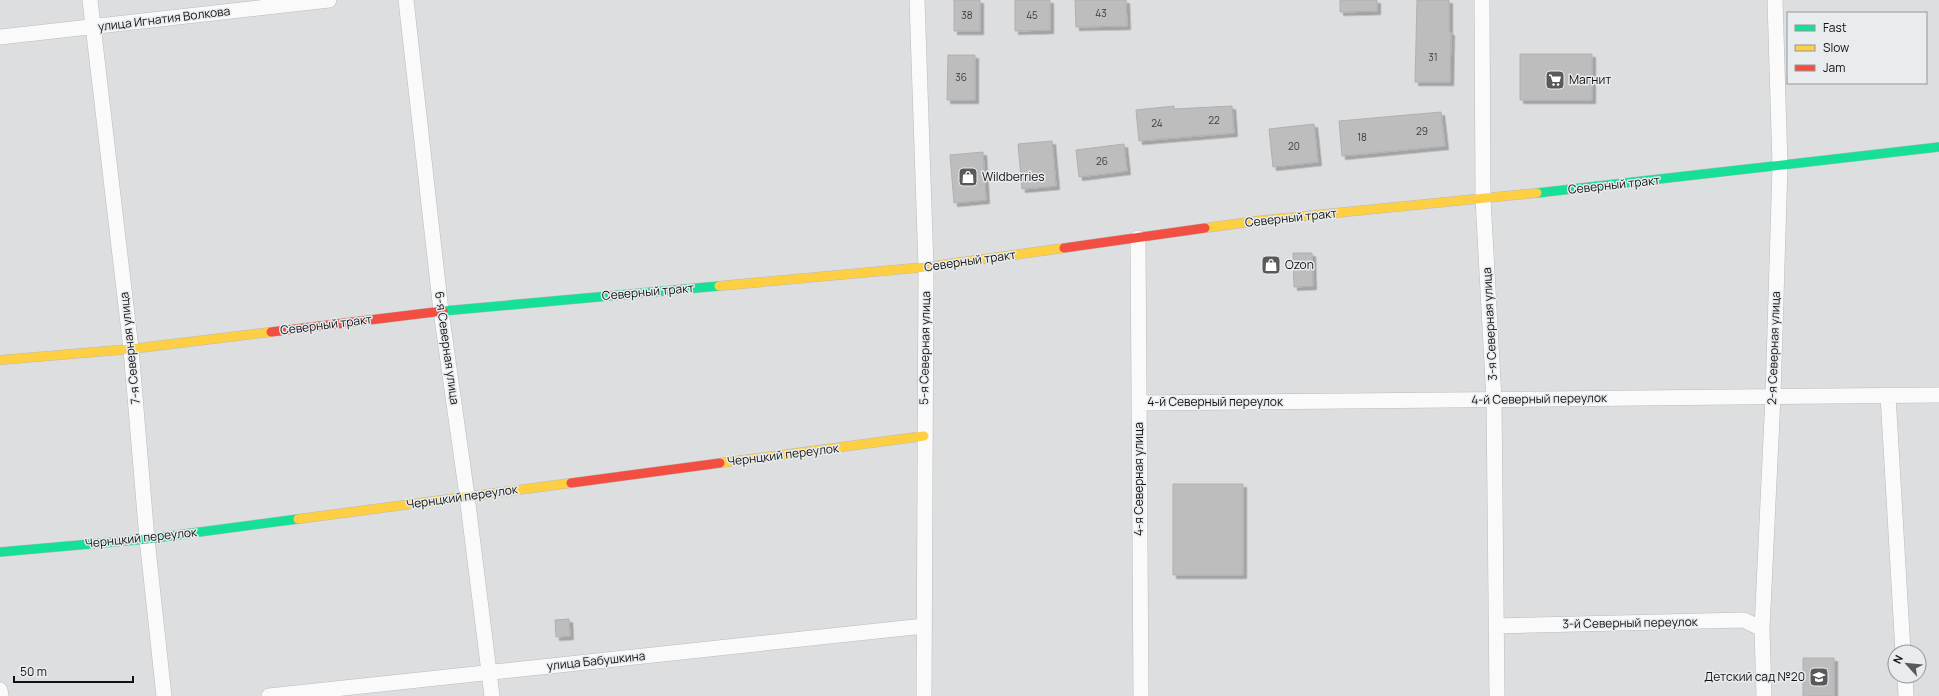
<svg xmlns="http://www.w3.org/2000/svg" width="1939" height="696" font-family="Manrope,sans-serif">
<defs>
<filter id="shadow"><feDropShadow dx="3.5" dy="3.5" stdDeviation="0" flood-color="#0004"/></filter>
</defs>
<rect width="100%" height="100%" fill="#dddee0"/>
<path fill="#bdbdbe" stroke="#b0b0b1" filter="url(#shadow)" d="M954 0H980V31H954Z
M1015 0H1050V30L1015 31Z
M1075 0H1126L1127 26 1076 27Z
M1340 0H1377V11L1340 12Z
M1417 0H1449V32H1451L1450 82H1415Z
M1520 54H1592V100H1520Z
M948 55H975V100H947Z
M1174 106V109L1232 106 1234 133 1139 141 1136 110Z
M1441 112 1445 146 1342 156 1339 121Z
M1314 124 1318 162 1273 167 1269 129Z
M1052 141 1056 186 1022 189 1018 144Z
M1124 144 1127 171 1079 177 1076 150Z
M983 152 986 200 954 203 950 155Z
M1293 253H1312L1313 286 1294 287Z
M1173 484H1243V575H1173Z
M569 619 570 636 556 637 555 620Z
M1803 658H1834V696H1803Z"/>
<g fill="none" stroke-linecap="round" stroke-linejoin="round">
<g stroke="#babbbc" stroke-width="16">
<path id="street" d="M90 0 131 349 147 539 164 696
M406 0 441 311 467 496 492 696
M917 0 926 267 924 696
M1482 0 1483 199 1494 400 1497 696
M0 37 329 0
M1138 238 1141 696
M1888 395 1903 652
M1139 403 1939 395
M1496 626 1744 620 1762 629
M1905 676 1906 696
M0 690 1 696
M269 696 924 626
M1764 696 1762 629 1773 396 1780 166 1775 0"/>
</g>
<g stroke="#babbbc" stroke-width="10">
<path id="fast" d="M1537 193 1939 147
M443 311 719 286
M0 552 147 539 298 519"/>
</g>
<g stroke="#babbbc" stroke-width="10">
<path id="slow" d="M1205 228 1264 220 1537 193
M719 286 926 267 1064 248
M0 360 131 349 271 332
M720 463 924 436
M298 519 571 483"/>
</g>
<g stroke="#babbbc" stroke-width="10">
<path id="jam" d="M1064 248 1205 228
M271 332 443 311
M571 483 720 463"/>
</g>
<use href="#street" stroke="#fafafa" stroke-width="15"/>
<use href="#fast" stroke="#16e098" stroke-width="9"/>
<use href="#slow" stroke="#ffcf43" stroke-width="9"/>
<use href="#jam" stroke="#f24e42" stroke-width="9"/>
</g>
<defs>
<g id="supermarket-square" transform="scale(1)"><rect x="-9" y="-9" width="18" height="18" rx="4" fill="#58595b" stroke="#e9ecee"/><path d="M-6-5.5h2.5l.6 2H6L4.5 2H-2.5L-4.4-4H-6ZM-1.5 3.2a1.3 1.3 0 1 0 .1 0ZM3 3.2a1.3 1.3 0 1 0 .1 0Z" fill="#fff"/></g>
<g id="shop-square" transform="scale(1)"><rect x="-9" y="-9" width="18" height="18" rx="4" fill="#58595b" stroke="#e9ecee"/><path d="M-5-2.5h2.3a2.7 3.5 0 0 1 5.4 0H5L5.5 6h-11ZM-1.5-2.5h3a1.5 2.3 0 0 0-3 0Z" fill="#fff"/></g>
<g id="school-square" transform="scale(1)"><rect x="-9" y="-9" width="18" height="18" rx="4" fill="#58595b" stroke="#e9ecee"/><path d="M0-5L7-2L0 1L-7-2ZM-4 1L0 2.5L4 1V4Q0 6-4 4Z" fill="#fff"/></g>
</defs>
<g fill-rule="evenodd">
<use href="#supermarket-square" x="1555" y="80"/>
<use href="#shop-square" x="968" y="177"/>
<use href="#shop-square" x="1271" y="265"/>
<use href="#school-square" x="1819" y="677"/>
</g>
<g text-anchor="middle" stroke-width="3" stroke-linejoin="round" paint-order="stroke">
<g font-size="10" fill="#3c3d3e">
<text x="1101" y="17">43</text>
<text x="967" y="19">38</text>
<text x="1032" y="19">45</text>
<text x="1433" y="61">31</text>
<text x="961" y="81">36</text>
<text x="1214" y="124">22</text>
<text x="1157" y="127">24</text>
<text x="1422" y="135">29</text>
<text x="1362" y="141">18</text>
<text x="1294" y="150">20</text>
<text x="1102" y="165">26</text>
</g>
<g font-size="12" fill="#111213" stroke="#e9ecee">
<text transform="translate(164 19) rotate(-7)" y="4">улица Игнатия Волкова</text>
<text transform="translate(1614 185) rotate(-6)" y="4">Северный тракт</text>
<text transform="translate(1291 218) rotate(-6)" y="4">Северный тракт</text>
<text transform="translate(970 261) rotate(-8)" y="4">Северный тракт</text>
<text transform="translate(648 292) rotate(-5)" y="4">Северный тракт</text>
<text transform="translate(1490 324) rotate(-93)" y="4">3-я Северная улица</text>
<text transform="translate(326 325) rotate(-7)" y="4">Северный тракт</text>
<text transform="translate(130 348) rotate(-96)" y="4">7-я Северная улица</text>
<text transform="translate(447 348) rotate(82)" y="4">6-я Северная улица</text>
<text transform="translate(925 348) rotate(-89)" y="4">5-я Северная улица</text>
<text transform="translate(1774 348) rotate(-88)" y="4">2-я Северная улица</text>
<text transform="translate(1539 399) rotate(-1)" y="4">4-й Северный переулок</text>
<text x="1215" y="406">4-й Северный переулок</text>
<text transform="translate(783 455) rotate(-7)" y="4">Чернцкий переулок</text>
<text transform="translate(1139 479) rotate(-90)" y="4">4-я Северная улица</text>
<text transform="translate(462 497) rotate(-8)" y="4">Чернцкий переулок</text>
<text transform="translate(141 538) rotate(-6)" y="4">Чернцкий переулок</text>
<text transform="translate(1630 623) rotate(-1)" y="4">3-й Северный переулок</text>
<text transform="translate(596 661) rotate(-6)" y="4">улица Бабушкина</text>
</g>
<g font-size="12" fill="#111213" stroke="#e9ecee" text-anchor="start">
<text x="1569" y="84">Магнит</text>
<text x="982" y="181">Wildberries</text>
<text x="1285" y="269">Ozon</text>
<text x="1805" y="681" text-anchor="end">Детский сад №20</text>
</g>
</g>
<rect x="1787" y="12" width="140" height="72" fill="#e9ecee" stroke="#939596"/>
<rect x="1795" y="25" width="20" height="6" fill="#16e098" stroke="#939596"/>
<text x="1823" y="32" font-size="12" fill="#111213">Fast</text>
<rect x="1795" y="45" width="20" height="6" fill="#ffcf43" stroke="#939596"/>
<text x="1823" y="52" font-size="12" fill="#111213">Slow</text>
<rect x="1795" y="65" width="20" height="6" fill="#f24e42" stroke="#939596"/>
<text x="1823" y="72" font-size="12" fill="#111213">Jam</text>
<g transform="translate(1907 664) rotate(297)"><circle r="19" fill="#e9ecee" stroke="#939596"/>
<path d="M0-3L7 15L0 10L-7 15Z" fill="#58595b"/>
<text y="-6" font-size="11" font-weight="bold" text-anchor="middle" fill="#111213">N</text>
</g>
<path d="M14 676v6h119v-6" fill="none" stroke="#111213" stroke-width="2"/>
<text x="20" y="676" font-size="12" fill="#111213" stroke="#e9ecee" stroke-width="3" paint-order="stroke">50 m</text>
</svg>
